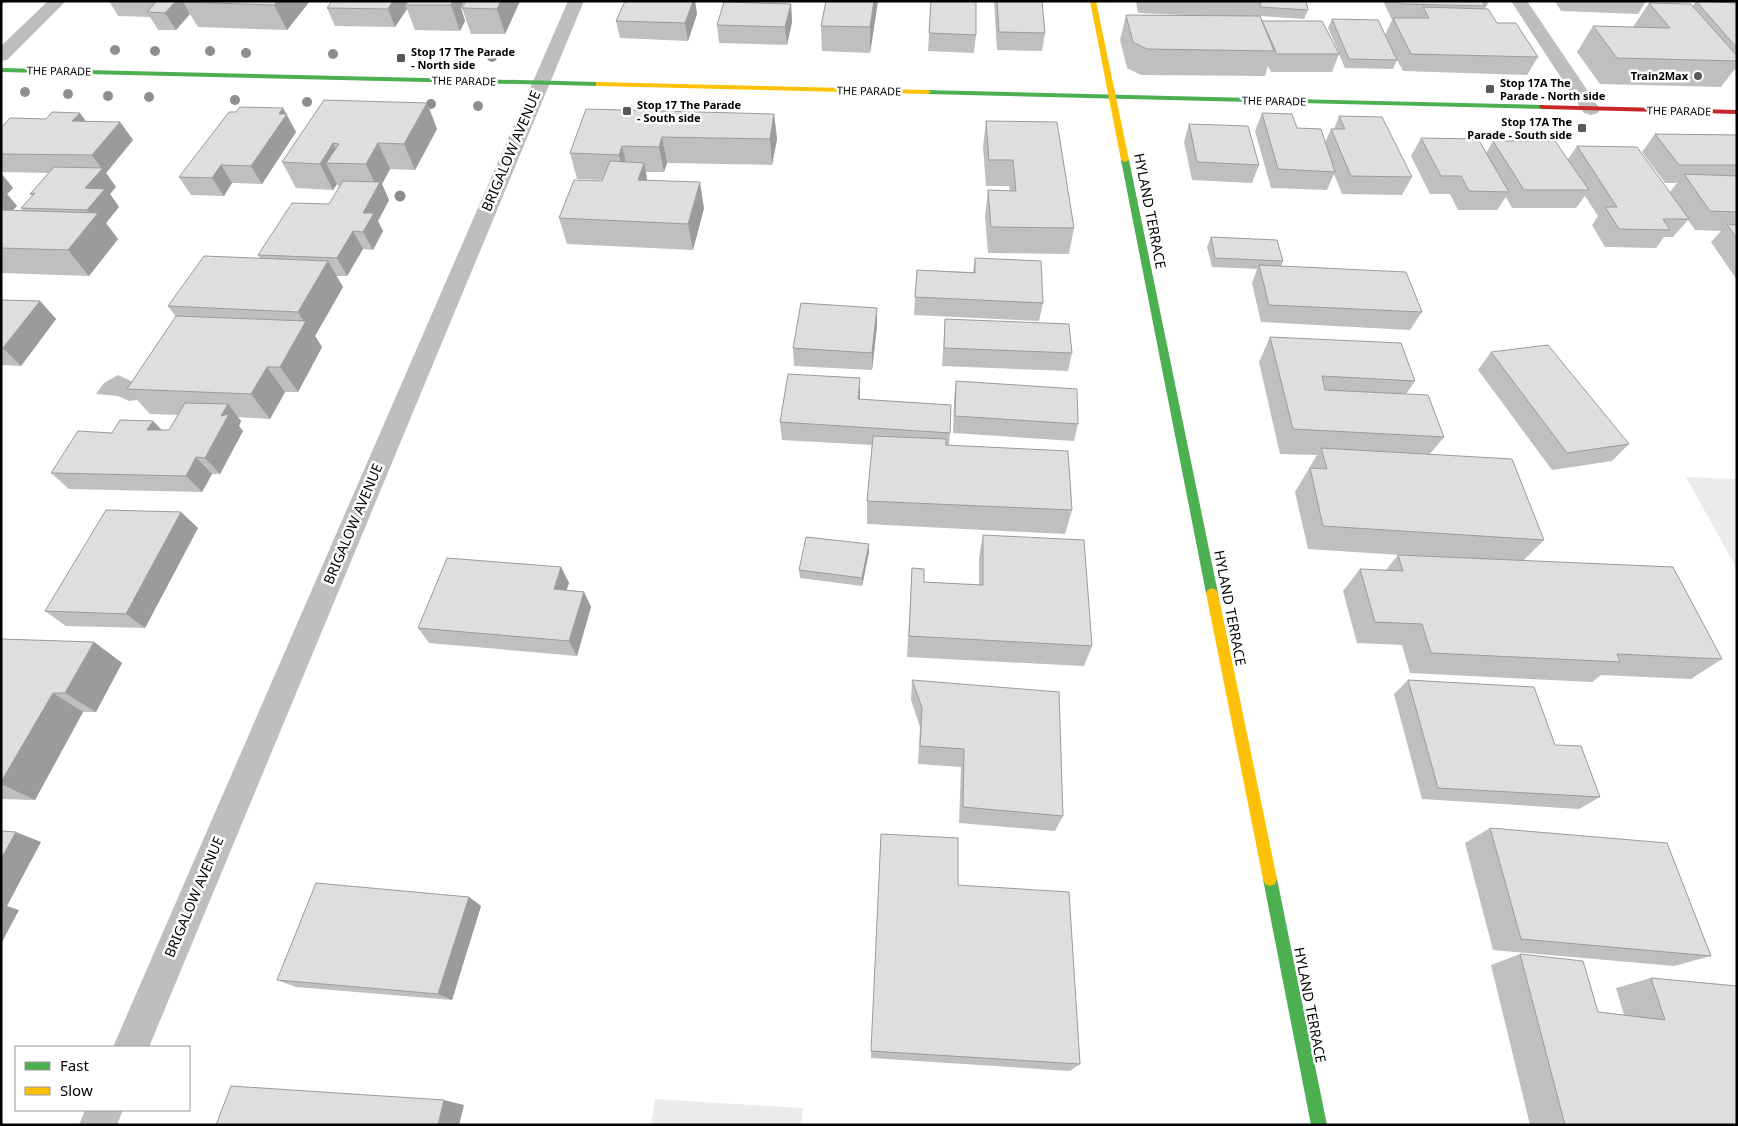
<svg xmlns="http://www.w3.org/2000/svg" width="1738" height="1126" font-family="'Noto Sans',sans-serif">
<rect width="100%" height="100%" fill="#fff"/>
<path fill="#ebebeb" d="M1686 477 1737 479V569Z
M655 1099 803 1108 801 1125H651Z"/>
<path fill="#bdbdbd" d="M118 375 133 382 144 399 129 401 118 396 96 394 104 383Z"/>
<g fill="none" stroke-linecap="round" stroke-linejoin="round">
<path fill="#bebebe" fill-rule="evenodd" d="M48 1H66L7 60 1 61V46Z
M568 1H584L149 1047H113Z
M1511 1H1527L1600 109 1598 113 1591 115 1584 113Z
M85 1110H123L117 1125H79Z"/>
<path fill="#4caf50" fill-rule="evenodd" d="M1 68 599 82 603 84 599 86 1 72Z
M924 90 1543 105 1547 107 1543 109 927 94H924Z
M1122 158 1129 160 1218 593 1216 596 1212 598 1208 596 1206 593 1121 160Z
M1270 872 1275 874 1277 879 1327 1125H1311L1263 879 1265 874Z"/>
<path fill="#ffc107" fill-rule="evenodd" d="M1090 1H1096L1129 160 1125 162 1121 160Z
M596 82 927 90 931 92 927 94 599 86H596Z
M1212 588 1216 590 1218 593 1277 879 1275 884 1270 886 1265 884 1263 879 1206 593 1208 590Z"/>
<path fill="#c62828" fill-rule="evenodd" d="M1540 105 1737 110V114L1543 109 1539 107Z"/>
</g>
<g fill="#8e8e8e">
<circle cx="115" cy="50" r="5"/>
<circle cx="155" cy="51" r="5"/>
<circle cx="210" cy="51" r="5"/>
<circle cx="246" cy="53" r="5"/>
<circle cx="333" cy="54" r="5"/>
<circle cx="492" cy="57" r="5"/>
<circle cx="25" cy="92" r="5"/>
<circle cx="68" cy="94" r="5"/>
<circle cx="108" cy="96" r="5"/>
<circle cx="149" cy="97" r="5"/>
<circle cx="235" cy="100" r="5"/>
<circle cx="307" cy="102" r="5"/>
<circle cx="431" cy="104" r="5"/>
<circle cx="478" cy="106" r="5"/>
<circle cx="400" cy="196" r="5.5"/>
</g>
<path fill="#bfbfbf" d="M109 1H310L287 30 198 27 190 14 176 30H158L150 17 118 16Z
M332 1H520L505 34H471L462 8 466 2H464L461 8 465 21 460 31 415 30 407 9 395 27 335 26 327 8Z
M625 1H695L697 14 688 41 620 38 616 21Z
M826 1H878L870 53 822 51 821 26Z
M931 1 976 35 974 53 928 51Z
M994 1H1042L1045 33 1042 51 997 50Z
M1136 1H1306L1308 10 1304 19 1260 16 1262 21 1339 53 1328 28 1332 19 1385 35 1392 20 1383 1H1489L1485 9 1497 23 1538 57 1527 75 1403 71 1397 60 1393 69 1345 68 1339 54 1332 72H1271L1268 66 1265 76 1141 75 1127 68 1120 40 1126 15H1185L1138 13Z
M1555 1H1646L1638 14 1561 11Z
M1696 1 1737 3V70H1734L1721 87 1600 84 1577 52 1593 26 1633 27 1649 3 1693 6Z
M791 4 792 22 787 45 719 43 717 25Z
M427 103 437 129 415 170 390 169 382 184 389 200 378 221 383 231 373 250 363 249 347 276H336L343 287 315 336 322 347 298 392H285L270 419 238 417 241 421 239 426 243 431 220 474H212L202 492 69 489 51 473 112 433 153 421 162 430H169L178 415 150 414 127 389 176 317 168 306 260 258 258 255 329 204 339 188 337 184 333 190 296 188 282 162Z
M283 108 296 132 262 184 232 183 224 196 191 195 179 177 236 112Z
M1262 113 1325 142 1331 129H1334L1339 116 1412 177 1402 195 1342 194 1334 174 1327 190 1271 188 1255 131Z
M774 114 777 139 772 165 667 163 664 172H646L647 180 704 208 693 250 567 244 559 218 603 180 577 179 570 153Z
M986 121 1074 228 1069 254 988 253 985 216 988 190 1010 191 1009 186H986L983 147Z
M86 122H120L133 140 106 173 116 187 110 194 119 207 106 223 118 239 89 276 1 273V173L13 188 7 194 17 206 13 210 23 211 21 208 32 196 30 194 49 173 1 172V128Z
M1189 124 1259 165 1252 183 1192 180 1184 142Z
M1655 134 1737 135V280L1711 242 1721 231 1695 230 1688 220 1673 237H1664L1656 248 1605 247 1592 225 1598 216 1585 196 1576 208H1512L1506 197 1497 210H1458L1450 194H1430L1411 156 1421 138 1486 153 1493 141 1568 159 1577 146 1670 192 1677 183H1665L1642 152Z
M1211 237 1283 261 1281 266 1422 312 1410 330 1261 322 1252 283 1257 269 1212 267 1207 247Z
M975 258 1043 303 1039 321 914 315 917 270 973 272Z
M1 300 40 301 56 319 21 366 1 365Z
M877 308V326L872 370 794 366 793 348Z
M945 319 1072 353 1068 371 942 366Z
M1270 337 1415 381 1406 394 1444 437 1430 454 1544 540 1523 561 1722 659 1691 679 1601 675 1592 682 1410 673 1402 645 1357 643 1343 591 1360 569 1386 570 1398 555 1431 557 1308 549 1295 492 1317 455 1280 454 1259 362Z
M1491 352 1629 444 1612 461 1552 470 1478 370Z
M956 381 1078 424 1074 441 953 433 954 399Z
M860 396V399L950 433 949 445 1072 510 1065 534 867 524V501L872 445 782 440 780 422Z
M198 528 145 628 66 626 45 611Z
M983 535 1092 646 1084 666 907 657 912 568 924 582 979 585V557Z
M869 552 862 586 800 578 799 570Z
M561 567 569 583 566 590 584 592 591 607 577 656 429 643 418 628Z
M1 639 94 642 122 663 96 712H83L35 800 1 799Z
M912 680 1063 816 1055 831 959 823 961 767 918 764 920 727 911 700Z
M1408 680 1555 745 1600 797 1579 809 1422 799 1394 694Z
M1490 828 1711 956 1674 966 1493 950 1465 843Z
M958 885 1080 1064 1070 1071 871 1058V1051Z
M469 897 481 906 452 1000 296 987 277 980Z
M1520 954 1598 1012 1624 1015 1616 988 1651 978 1737 1125H1530L1491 965Z"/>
<path fill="#9b9b9b" d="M1 1H6L1 5Z
M176 1H202L183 2 190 14 176 30 165 13Z
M277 1H310L287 30 274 5Z
M393 1H411L405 5 407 9 395 27 388 9Z
M447 1H463L464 2 461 8 465 21 460 31 451 5Z
M501 1H520L505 34 497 9Z
M693 1H695L697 14 688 41 685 23Z
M874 1H878L870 53V27Z
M791 4 792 22 787 45 785 27Z
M427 103 437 129 415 170 404 144Z
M283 108 296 132 262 184 251 166 279 114Z
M80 113 93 131 72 121Z
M774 114 777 139 772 165 770 139Z
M120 122 133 140 106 173 116 187 110 194 119 207 106 223 118 239 89 276 68 250 94 219 87 210 85 188 102 169 92 155Z
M662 137 667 163 664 172 659 147Z
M333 143 343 164 326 163 337 184 333 190 320 164Z
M378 143 390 169 382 184 389 200 378 221 383 231 373 250 363 232V213L377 188 366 164Z
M622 146 628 172 625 181 619 155Z
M644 163 649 189 638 180Z
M221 165 232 183 224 196 212 178Z
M1 173 13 188 7 194 17 206 1 223Z
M700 182 704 208 693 250 688 224Z
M353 231 363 249 347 276 337 258Z
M328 261 343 287 315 336 322 347 298 392 280 367 305 323 298 312Z
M40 301 56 319 21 366 3 348Z
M877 308V326L872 370V353Z
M267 367 285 392 270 419 251 394Z
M860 378V396L858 416V399Z
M228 404 241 421 239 426 243 431 220 474 205 458 221 416Z
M153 421 169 438 147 430Z
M196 457 212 474 202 492 186 476Z
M181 512 198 528 145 628 126 614Z
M869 544V552L862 586V578Z
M561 567 569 583 562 604 554 589Z
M584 592 591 607 577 656 569 641Z
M94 642 122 663 96 712 65 693Z
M53 693 83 712 35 800 1 784V782Z
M16 832 41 842 7 906 19 910 1 944V859Z
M469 897 481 906 452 1000 438 994Z
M444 1100 464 1105 459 1125H438Z"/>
<path fill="#dedede" stroke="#9b9b9b" d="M157 1H176L165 13 147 12Z
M184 1H277L274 5 183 2Z
M332 1H393L388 9 327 8Z
M408 1H453L451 5H405Z
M466 1H501L497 9 462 8Z
M625 1H693L685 23 616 21Z
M826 1H874L870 27 821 26Z
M931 1H976V35L929 33Z
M997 1H1042L1045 33 999 32Z
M1261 1H1306L1308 10 1260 7V5Z
M1399 1H1482L1485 6 1401 4Z
M1696 1 1737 3V48Z
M724 2 791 4 785 27 717 25Z
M1649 3 1691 4 1737 56V61L1617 58 1593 26 1670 28Z
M1423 7 1488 9 1497 23H1516L1538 57 1411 54 1393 18H1429Z
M1126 15 1260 16 1274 51 1147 49 1133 42Z
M1332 19 1378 20 1397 60 1349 59Z
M1262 21H1322L1339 54H1277Z
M324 100 427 103 404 144 378 143 366 164 326 163 339 144 333 143 320 164 282 162Z
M240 107 283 108 279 114H287L251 166 221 165 212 178 179 177 229 112H236Z
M586 109 774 114 770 139 662 137 659 147 622 146 619 155 570 153Z
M52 112 80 113 72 121 120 122 92 155 1 154V128L10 118 46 119Z
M1262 113 1292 114 1297 128 1321 129 1335 172 1278 169Z
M1339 116 1382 117 1412 177 1351 176 1331 129H1345Z
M986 121 1057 122 1074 228 991 227 988 190 1016 191 1013 160H989Z
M1189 124 1248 126 1259 165 1197 162Z
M1655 134 1737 135V165H1679Z
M1421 138 1478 139 1509 192 1469 191 1461 176H1441Z
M1493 141H1555L1589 190H1524Z
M1577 146 1637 147 1689 219H1663L1670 230 1619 229 1605 207H1617Z
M610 161 644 163 638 180 700 182 688 224 559 218 574 180 602 181Z
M54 167 103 168 85 188 105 189 87 210 21 208 35 193 30 194Z
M1684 174 1737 176V212L1710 211Z
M343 181 380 182 363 213H374L363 232 353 231 337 258 258 255 292 203 329 204Z
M1 210 98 213 68 250 1 248Z
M1727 224 1737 225V239Z
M1211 237 1277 240 1283 261 1215 258Z
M204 256 328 261 298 312 168 306Z
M975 258 1041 261 1043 303 915 297 917 270 975 273Z
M1259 265 1406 272 1422 312 1269 305Z
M1 300 40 301 3 348H1Z
M801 303 877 308 872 353 793 348Z
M176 316 306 321 280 367H267L251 394 127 389Z
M945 319 1069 324 1072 353 944 348Z
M1270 337 1401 343 1415 381 1322 376 1325 390 1428 395 1444 437 1293 429Z
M1548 345 1629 444 1567 453 1491 352Z
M788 374 860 378 858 399 951 405 950 433 780 422Z
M956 381 1077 389 1078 424 955 416Z
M185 403 228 404 221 416 229 414 205 458 196 457 186 476 51 473 78 431 112 433 120 420 153 421 147 430H169Z
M873 436 946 439V445L1068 451 1072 510 867 501Z
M1321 448 1512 459 1544 540 1323 526 1310 468 1327 469Z
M106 510 181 512 126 614 45 611Z
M983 535 1084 540 1092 646 909 636 912 568 924 569V582L983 585Z
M806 537 869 544 862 578 799 570Z
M1398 555 1673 567 1722 659 1617 654 1620 662 1431 653 1422 624 1375 622 1360 569 1403 571Z
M447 558 561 567 554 589 584 592 569 641 418 628Z
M1 639 94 642 65 693H53L1 782Z
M912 680 1059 692 1063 816 963 807 964 749 920 746 922 708Z
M1408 680 1534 687 1555 745 1581 746 1600 797 1438 788Z
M1490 828 1667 843 1711 956 1521 939Z
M1 831 16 832 1 859Z
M881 834 958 838V885L1069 892 1080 1064 871 1051Z
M316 883 469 897 438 994 277 980Z
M1520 954 1583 961 1598 1012 1665 1020 1651 978 1737 986V1125H1565Z
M231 1086 444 1100 438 1125H216Z"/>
<g fill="#595959" stroke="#fff" stroke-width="2">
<rect x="396" y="53" width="10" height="10" rx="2.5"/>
<circle cx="1698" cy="76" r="5"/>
<rect x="1485" y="84" width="10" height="10" rx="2.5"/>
<rect x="622" y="106" width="10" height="10" rx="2.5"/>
<rect x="1577" y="123" width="10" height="10" rx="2.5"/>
</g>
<g text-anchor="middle" stroke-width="5" stroke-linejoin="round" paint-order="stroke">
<g font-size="11" font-weight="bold" fill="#000" stroke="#fff" text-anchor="start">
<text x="411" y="56">Stop 17 The Parade<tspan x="411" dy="13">- North side</tspan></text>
<text x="1688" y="80" text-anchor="end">Train2Max</text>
<text x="1500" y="87">Stop 17A The<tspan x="1500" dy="13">Parade - North side</tspan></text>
<text x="637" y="109">Stop 17 The Parade<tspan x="637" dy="13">- South side</tspan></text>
<text x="1572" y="126" text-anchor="end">Stop 17A The<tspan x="1572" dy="13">Parade - South side</tspan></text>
</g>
<g font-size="11" fill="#000" stroke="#fff">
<text transform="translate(59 71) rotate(1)" y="4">THE PARADE</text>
<text transform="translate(464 81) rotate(1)" y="4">THE PARADE</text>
<text transform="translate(869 91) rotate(1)" y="4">THE PARADE</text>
<text transform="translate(1274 101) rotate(1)" y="4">THE PARADE</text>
<text transform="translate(1679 111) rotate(1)" y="4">THE PARADE</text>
</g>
<g font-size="14" fill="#000" stroke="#fff">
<text transform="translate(511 151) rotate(-67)" y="5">BRIGALOW AVENUE</text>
<text transform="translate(1150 211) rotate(79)" y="5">HYLAND TERRACE</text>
<text transform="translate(353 524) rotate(-67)" y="5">BRIGALOW AVENUE</text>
<text transform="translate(1230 608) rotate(79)" y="5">HYLAND TERRACE</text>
<text transform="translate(194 897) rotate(-67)" y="5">BRIGALOW AVENUE</text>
<text transform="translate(1310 1005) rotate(79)" y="5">HYLAND TERRACE</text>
</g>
</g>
<rect width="1738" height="1126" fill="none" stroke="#000000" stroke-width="5"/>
<rect x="15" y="1046" width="175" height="65" fill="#ffffff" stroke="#999999"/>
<rect x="25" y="1062" width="25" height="8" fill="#4caf50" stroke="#999999"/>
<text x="60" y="1071" font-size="15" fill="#000000">Fast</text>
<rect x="25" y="1087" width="25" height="8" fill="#ffc107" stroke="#999999"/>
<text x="60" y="1096" font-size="15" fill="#000000">Slow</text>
</svg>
